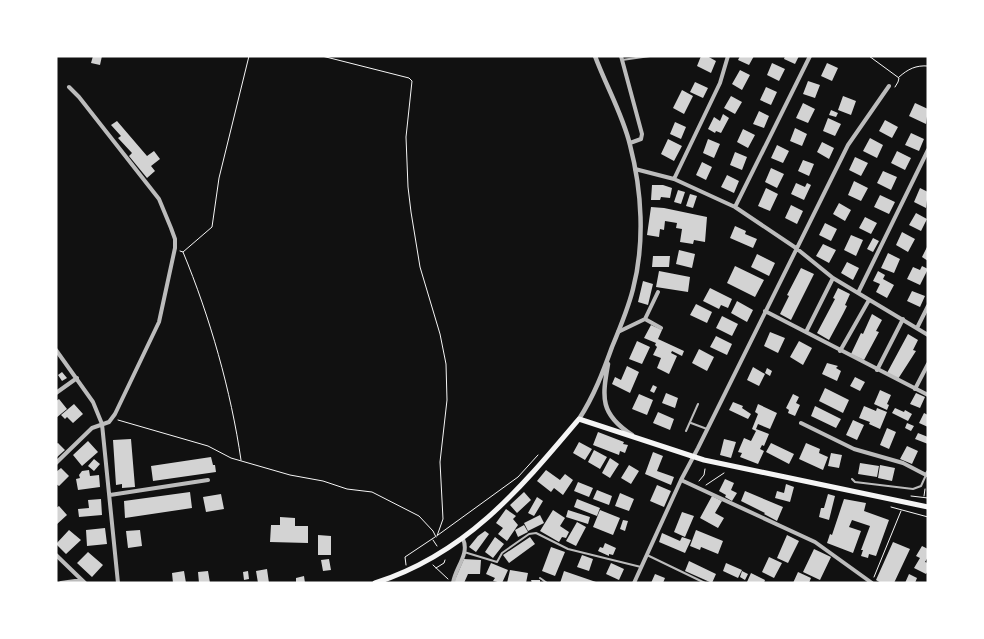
<svg xmlns="http://www.w3.org/2000/svg" width="984" height="639" font-family="Poppins,sans-serif">
<rect width="100%" height="100%" fill="#111"/>
<path fill="#d3d3d3" d="M93 56H102L100 65 91 63Z
M701 56H707L716 61 711 73 697 66Z
M740 56H754L749 65 738 60Z
M785 56H799L795 64 784 59Z
M772 63 785 69 779 81 767 75Z
M827 63 838 68 832 81 821 76Z
M740 70 750 75 742 90 732 84Z
M808 81 820 85 815 98 803 94Z
M695 82 708 88 703 98 690 92Z
M766 87 777 92 771 105 760 100Z
M682 90 693 96 684 114 673 108Z
M731 96 742 102 735 114 724 108Z
M843 96 856 101 851 115 838 110Z
M803 103 815 109 808 123 796 118Z
M915 103 928 109 926 124 909 116Z
M831 110 838 113 836 117 829 115Z
M759 111 769 116 764 128 753 124Z
M723 114 729 118 721 133 716 131 715 133 708 129 714 117 720 121Z
M828 118 841 124 835 136 823 131Z
M885 120 898 127 892 138 879 131Z
M117 121 147 156 154 151 160 159 151 166 155 171 147 178 129 156 132 153 118 138 121 136 111 125Z
M675 122 686 127 681 139 670 134Z
M795 128 807 134 802 146 790 141Z
M743 129 755 135 748 148 737 142Z
M911 133 924 139 919 151 905 145Z
M870 138 883 145 877 158 863 151Z
M668 139 682 146 674 161 661 154Z
M708 139 720 144 714 158 703 153Z
M822 142 834 148 829 159 817 152Z
M777 145 789 151 783 163 771 158Z
M897 151 911 158 905 170 891 163Z
M735 152 747 157 742 170 730 165Z
M855 157 868 163 861 176 849 170Z
M803 160 814 164 809 176 798 171Z
M702 162 712 167 706 180 696 175Z
M771 168 784 174 777 188 765 182Z
M883 171 897 177 891 190 877 183Z
M727 175 739 181 734 193 721 187Z
M854 181 868 188 861 201 848 195Z
M796 183 805 187 807 183 811 185 804 200 791 194Z
M652 185H663L672 188 670 198 661 197 660 200H651Z
M766 188 778 194 770 211 758 206Z
M920 188 928 192 926 208 914 202Z
M678 190 685 192 681 204 674 202Z
M690 194 697 196 693 208 686 206Z
M880 195 895 202 889 214 874 207Z
M839 203 851 210 845 221 833 214Z
M791 205 803 211 797 224 785 218Z
M651 207 664 208 707 217 705 242 694 240 693 244 680 242 682 229 676 228 677 223 665 221 664 230 660 229 659 237 647 235Z
M916 213 927 219 921 231 909 225Z
M865 217 877 223 871 234 859 228Z
M825 223 837 229 831 241 819 235Z
M735 226 746 231 745 234 757 239 753 248 730 238Z
M902 232 915 239 908 252 896 245Z
M851 235 863 240 856 256 844 250Z
M873 238 879 241 873 252 867 249Z
M823 244 836 250 829 263 816 256Z
M928 245V261L922 257Z
M679 250 695 254 692 268 676 264Z
M888 253 900 259 894 273 881 268Z
M757 254 775 263 769 276 751 267Z
M653 256H670L669 267H652Z
M847 262 859 268 853 280 841 273Z
M735 266 764 280 755 297 727 283Z
M922 266 928 269 920 285 907 279 913 267 920 270Z
M801 268 814 274 791 320 780 314 789 296 787 295Z
M659 271 690 277 688 292 656 287Z
M878 271 885 275 883 279 894 285 887 298 876 292 880 284 873 281Z
M643 281 653 284 648 305 638 302Z
M710 288 732 299 728 308 721 305 719 309 703 301Z
M838 288 850 294 845 305 847 306 843 314 829 340 817 333 835 299 833 298Z
M912 291 925 296 920 307 907 301Z
M737 301 753 310 747 322 731 313Z
M696 304 712 312 707 323 690 315Z
M872 314 882 320 876 331 879 332 864 360 851 354 861 333 863 334Z
M722 316 738 324 732 336 716 328Z
M651 325 662 330 658 339 684 351 682 356 672 351 671 353 677 356 669 374 657 368 661 358 653 355 657 347 655 345 656 343 644 338Z
M770 332 785 338 778 353 764 346Z
M908 334 918 340 913 350 916 351 898 379 887 373Z
M716 336 732 344 727 355 710 347Z
M637 341 650 347 642 364 629 359Z
M799 341 812 348 803 365 790 357Z
M699 349 714 357 707 371 692 363Z
M827 363 838 366 836 368 841 371 837 381 822 374Z
M627 366 639 372 630 393 612 384 615 377 621 380Z
M753 367 765 374 759 386 747 380Z
M767 368 772 371 770 376 765 373Z
M62 372 67 378 62 381 58 375Z
M855 377 865 382 860 391 850 386Z
M653 385 657 387 654 393 650 391Z
M825 388 849 400 843 413 819 401Z
M880 390 891 395 887 404 889 405 887 410 874 404Z
M666 393 678 398 675 408 662 403Z
M916 393 925 397 920 408 910 404Z
M639 394 653 400 647 415 632 409Z
M793 394 799 397 796 403 800 405 795 416 788 413 789 410 786 408Z
M59 399 67 409 56 418V401Z
M733 402 743 406 742 408 751 414 748 419 729 410Z
M74 404 83 414 73 423 67 417 65 419 61 415Z
M758 404 777 413 770 429 758 424 756 429 769 434 764 446 762 445 760 449 764 451 758 464 740 457 742 453 738 452 744 438 751 441 756 431 752 429 758 414 755 412Z
M815 406 841 419 836 428 811 416Z
M864 406 876 411 877 408 887 412 880 429 869 424 870 422 859 418Z
M895 408 904 412 905 410 912 414 908 421 892 413Z
M658 412 674 419 670 430 653 423Z
M924 413 928 415V427L919 423Z
M853 420 864 425 857 440 846 435Z
M907 423 914 426 911 431 905 428Z
M887 428 896 432 889 449 880 445Z
M598 432 624 442 623 444 628 445 625 453 620 451 619 455 593 445Z
M918 433 928 437V444L915 439Z
M131 439 135 487 122 488V484L116 485 113 440Z
M724 439 736 442 731 458 720 455Z
M88 441 98 452 82 466 73 455Z
M579 442 592 449 585 460 573 453Z
M58 443 65 450 56 458V444Z
M771 443 794 454 789 464 766 452Z
M806 443 820 449 819 453 828 457 823 470 799 459Z
M907 446 918 451 912 464 900 459Z
M594 450 607 457 600 469 588 462Z
M653 452 663 456 657 471 674 477 671 485 645 474Z
M831 453 842 455 839 468 828 466Z
M211 457 213 465H215L216 472 153 481 151 466Z
M610 458 619 464 610 478 602 473Z
M94 459 100 464 94 471 88 466Z
M860 463 879 466 877 477 858 474Z
M629 465 639 471 631 484 621 478Z
M880 465 895 468 892 481 878 478Z
M61 468 69 476 59 486 56 484V472Z
M89 470 90 476 99 475 100 487 78 490 76 479 80 478 79 475 82 471Z
M546 470 560 480 565 474 573 480 563 495 554 488 551 492 537 481Z
M725 479 734 483 731 490 737 493 732 501 725 497 726 495 719 491Z
M578 482 593 488 589 497 574 491Z
M786 484 794 487 790 502 775 498 777 491 784 493Z
M657 485 671 491 664 507 650 501Z
M597 490 612 496 609 505 593 499Z
M745 491 783 507 777 521 764 514 765 513 741 501Z
M190 492 192 508 125 518 124 501Z
M524 492 531 500 517 513 510 505Z
M620 493 634 499 629 511 615 506Z
M221 494 224 509 206 512 203 497Z
M828 494 835 496 829 520 819 517 821 508H824Z
M712 496 722 501 715 513 724 518 718 528 700 518Z
M537 497 543 501 534 516 528 513Z
M101 499 102 515 79 517 78 509 89 508 88 500Z
M577 499 600 508 597 516 574 507Z
M844 499 866 503 864 511 889 520 876 556 869 554 868 558 861 556 863 550H861L870 526 852 520 849 527 861 531 853 553 827 543 830 534 832 535Z
M59 506 67 515 56 525V508Z
M506 509 516 516 513 519 518 525 507 541 498 534 503 528 496 523Z
M553 510 565 518 560 526 569 532 566 538 562 537 559 542 540 531Z
M568 510 590 517 588 524 566 517Z
M600 510 620 518 613 535 593 527Z
M682 512 694 516 685 537 674 532Z
M540 515 544 523 528 531 524 523Z
M280 517 295 518V526H308V543L270 542 271 525H280Z
M623 520 628 521 625 531 620 529Z
M577 522 586 527 576 546 566 541Z
M524 525 528 532 518 537 515 530Z
M105 528 107 544 87 546 86 530Z
M69 530 81 540 66 554 56 544Z
M140 530 142 546 128 548 126 531Z
M696 530 723 541 718 554 701 547 700 550 690 546Z
M485 531 489 534 476 552 469 547 478 536Z
M662 533 680 541 682 537 691 540 685 553 659 542Z
M318 535 331 536V555H318Z
M787 535 799 541 788 563 777 558Z
M495 537 504 544 493 558 485 552Z
M530 537 535 544 509 563 503 555Z
M893 542 910 549 894 583H881L876 580Z
M605 543 616 548 613 555 609 554V556L598 551 600 547 603 548Z
M922 546 928 549V557L925 562 928 563V571L926 574 914 568 920 558 916 556Z
M551 547 565 552 555 576 542 571Z
M814 549 831 557 820 580 803 572Z
M88 552 103 565 92 577 77 563Z
M582 555 593 559 589 571 577 567Z
M769 557 782 563 774 578 762 572Z
M329 559 331 570 323 571 321 560Z
M464 559 481 560 480 574H468L464 583H456L454 582Z
M689 561 716 574 712 583 685 571Z
M491 563 508 570 502 583 493 581 495 578 486 574Z
M611 563 624 569 619 580 606 574Z
M726 563 742 570 738 578 723 571Z
M267 569 269 583H258L256 571Z
M510 570 528 573 526 583H507Z
M184 571 186 583H173L172 573Z
M208 571 210 583H199L198 572Z
M248 571 249 579 244 580 243 572Z
M564 571 596 582V583H560Z
M742 571 748 574 745 580 740 577Z
M798 572 811 578 809 583H793Z
M751 573 765 580 764 583 747 582Z
M655 574 665 578 663 583H651Z
M909 574 917 578 915 583H905Z
M304 576 305 583H296V578Z
M531 580H540V583H532Z"/>
<g fill="none" stroke-linecap="round" stroke-linejoin="round">
<path stroke="#f5f5f5" stroke-width="1" d="M322 56 409 78 412 81 406 137 408 187 411 212 420 267 440 334 446 364 447 400 440 462 443 519 437 536
M869 56 899 78 898 82 895 87
M899 77C908 69 916 65 928 66
M180 251 183 252 212 227 219 178 249 56
M183 252C210 317 231 391 241 460
M118 420 208 446 231 458 290 475 323 481 347 489 372 492 419 516 433 531 436 537
M699 481 704 475 705 469
M706 485 724 473
M911 496 928 498
M924 496 925 489
M891 507 928 517
M438 535 518 477 538 455
M433 540 437 546
M406 565 405 557 435 537
M433 565 448 579
M436 568 444 563 445 560
M874 577 901 511"/>
<path stroke="#bcbcbc" stroke-width="2" d="M622 60 650 56
M691 423 707 429
M686 431 698 404
M852 479 855 482 913 489 921 486 926 475
M464 552 497 562 502 553 529 534 536 533 568 549 641 567
M647 555 705 583
M540 578 547 583"/>
<path stroke="#bcbcbc" stroke-width="4" d="M621 56 642 134 641 139 630 143
M635 169 674 179 735 207 796 248 833 278 928 335
M674 179 720 83 728 56
M735 207 810 56
M858 293 928 150
M765 311 928 395
M645 319 661 328
M917 328 928 306
M618 332 645 319 658 292
M806 332 833 278
M56 350 93 402 102 424 118 583
M840 351 869 300
M877 370 903 319
M915 389 928 364
M56 393 77 378
M801 423 854 449 903 463 926 475 928 472
M56 463 92 428 109 422 115 414 159 322 175 248V239L171 228 159 199 79 97 69 87
M681 480 815 542 872 583
M110 495 208 480
M56 555 85 583
M61 583 82 580
M453 583C455 568 470 554 463 539
M634 583 681 480 698 448 848 145 889 86"/>
<path stroke="#bcbcbc" stroke-width="4.5" d="M608 364C602 398 600 414 632 435
M579 419C594 396 603 372 612 347 620 328 628 309 633 289 645 243 642 191 630 145 623 115 606 86 595 56"/>
<path stroke="#f5f5f5" stroke-width="5" d="M375 583C466 554 520 489 579 419L704 460 928 507"/>
</g>
<rect width="984" height="639" fill="none" stroke="#ffffff" stroke-width="115"/>
</svg>
